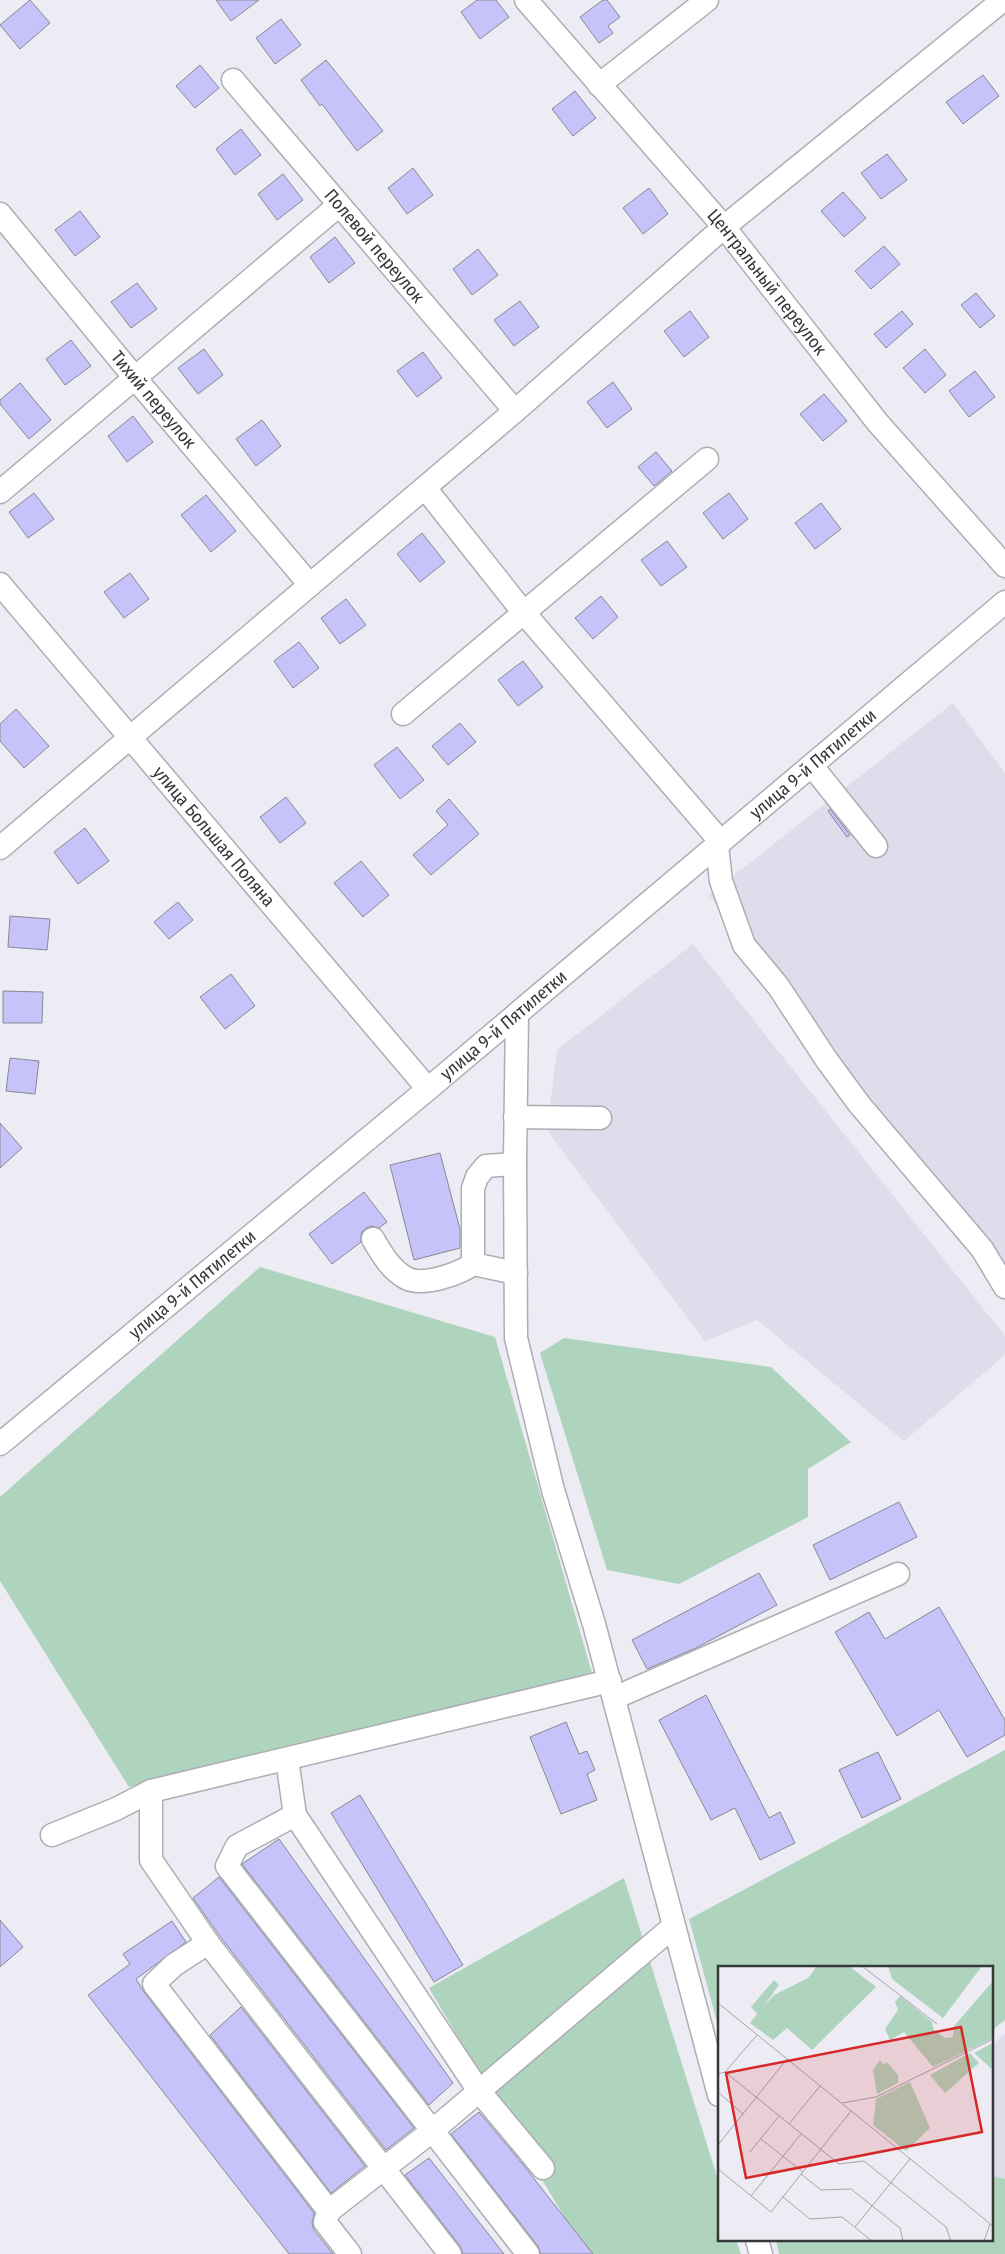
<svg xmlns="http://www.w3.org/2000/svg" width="1005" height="2254" font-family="'Fira Sans Condensed',sans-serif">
<rect width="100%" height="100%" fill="#edecf4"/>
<path fill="#ddddec" d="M953 703 1005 773V1283L709 895Z
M693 944 1005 1336V1355L904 1441 757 1320 705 1341 547 1130 557 1050Z
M1005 2034V2188L991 2174V2045Z"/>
<path fill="#aed4bd" d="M260 1267 495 1337 596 1687 129 1787 0 1581V1497Z
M564 1338 771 1367 851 1442 808 1469V1517L679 1584 607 1570 540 1353Z
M1005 1750V2020L991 2031V1968H719V2029L689 1919Z
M624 1878 719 2183V2240H736L741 2254H586L429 1988Z
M991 2176 1005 2179V2254H779L776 2240H991Z"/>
<path fill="#c6c2fa" stroke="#898890" d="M30 0 50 23 20 49 0 25Z
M216 0H259L231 21Z
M477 0H496L509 17 480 39 461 12Z
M603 0H607L620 17 608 26 613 33 599 43 580 17Z
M281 19 301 45 275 64 256 38Z
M326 60 383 131 357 151 322 104 320 106 301 80Z
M200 65 219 88 195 108 176 86Z
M983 75 999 96 963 124 946 102Z
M575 91 596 118 573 136 552 109Z
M241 129 261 155 235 175 216 149Z
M887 154 907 180 881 199 861 173Z
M413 168 433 195 407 214 388 188Z
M283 174 303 200 277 220 258 194Z
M649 188 668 214 643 234 623 208Z
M843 192 866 218 844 237 821 211Z
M80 211 100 237 75 256 55 230Z
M335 237 355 263 329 283 310 257Z
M884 246 900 264 871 289 855 271Z
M478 249 498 275 472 295 453 269Z
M137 283 157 309 131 328 111 302Z
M976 293 995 316 980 328 961 305Z
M520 301 539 327 514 346 494 320Z
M690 311 709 337 684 357 664 331Z
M902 311 913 324 886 348 874 334Z
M71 340 91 366 65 385 46 359Z
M204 349 223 375 198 394 178 368Z
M925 349 946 375 925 393 903 368Z
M423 352 442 378 417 397 397 371Z
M975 371 995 397 969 417 949 391Z
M613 382 632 409 607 428 587 402Z
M20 383 51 420 29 439 0 404V400Z
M824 394 847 421 823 441 800 414Z
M133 416 153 442 127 462 108 436Z
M262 420 281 446 256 466 236 439Z
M656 452 672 471 654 486 638 467Z
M34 493 54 519 28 538 9 512Z
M729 493 748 519 723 539 703 513Z
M206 495 236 531 211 552 181 515Z
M821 503 841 529 815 549 795 523Z
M422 533 445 562 420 582 397 554Z
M667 541 687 567 661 586 641 560Z
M130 573 149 599 124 618 104 592Z
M601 596 618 617 593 639 575 618Z
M346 599 366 625 340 644 321 618Z
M299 642 319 668 293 688 274 661Z
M523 661 543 687 518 706 498 680Z
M16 709 49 746 24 768 0 741V724Z
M460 723 476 742 448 765 432 746Z
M397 747 424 780 400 799 374 765Z
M286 797 306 823 280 843 260 817Z
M449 799 479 834 431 875 413 855 448 825 436 811Z
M830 809 850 835 847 837 828 811Z
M85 828 109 861 78 884 54 852Z
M361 861 389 895 363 917 334 883Z
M178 902 193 920 169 939 154 922Z
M10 916 50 919 47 950 8 947Z
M231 974 255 1006 225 1029 200 997Z
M3 991 43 992 42 1023H3Z
M10 1058 39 1061 35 1094 6 1091Z
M0 1123 22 1148 0 1168Z
M440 1153 460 1229V1248L414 1260 390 1165Z
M364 1192 387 1222 379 1228 372 1226 366 1228 361 1233V1242L332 1264 309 1234Z
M899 1502 917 1537 830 1580 813 1545Z
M759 1573 777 1605 696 1648 647 1669 632 1640Z
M939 1607 1005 1720V1735L967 1757 939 1710 897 1736 835 1632 869 1612 885 1639Z
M706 1695 769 1818 780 1812 795 1843 760 1860 735 1808 711 1820 659 1720Z
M566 1722 579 1754 587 1751 595 1770 587 1774 597 1800 561 1814 530 1737Z
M878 1752 901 1799 862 1818 839 1770Z
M360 1795 463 1965 434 1982 331 1813Z
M279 1839 453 2083 429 2105 242 1864Z
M219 1877 414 2128 386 2150 219 1935 193 1898Z
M0 1920 23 1947 0 1967Z
M172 1921 186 1942 136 1979 144 1992 314 2213 312 2224 314 2230 333 2254H289L88 1995 130 1964 123 1954Z
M241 2007 365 2166 331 2193 210 2035Z
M479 2112 521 2162 593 2254H541L538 2246 451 2134Z
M429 2158 504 2254H463L460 2246 405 2175Z"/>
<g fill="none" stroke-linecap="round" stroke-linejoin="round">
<g stroke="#adadb4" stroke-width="25">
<g id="minor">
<path id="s1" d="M526 0 724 227 878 423 1005 566"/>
<path id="s2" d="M233 80 515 411"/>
<path d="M599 85 707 0"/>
<path id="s3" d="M0 214 135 378 310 585"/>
<path d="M425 488 524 613 721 842"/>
<path d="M0 492 339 205"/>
<path id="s4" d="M0 584 428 1089"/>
<path d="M403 714 707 459"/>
<path d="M812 766 876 846"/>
<path d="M717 846 721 881 744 945 778 986 826 1059 859 1104 982 1249 1005 1287"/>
<path d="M0 848 515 411 724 227 1003 0"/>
<path d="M517 1014 515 1160 516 1338 553 1490 594 1624 719 2095"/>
<path d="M515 1117 600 1118"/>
<path d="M373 1239C382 1254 390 1269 406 1278 422 1287 459 1274 473 1264L516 1273"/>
<path d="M473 1264V1188L477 1177 486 1166 515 1164"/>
<path id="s5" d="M0 1444 428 1089 1005 602"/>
<path d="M614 1698 898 1574"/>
<path d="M287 1759 295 1815 479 2091 543 2168"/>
<path d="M151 1791V1860L208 1943 450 2254"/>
<path d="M295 1815 237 1846 227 1866 528 2254"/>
<path d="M52 1835 116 1809 151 1791 610 1681"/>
<path d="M208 1943 174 1965 154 1984 329 2211"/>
<path d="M757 2240 761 2254"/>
<path d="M350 2254 325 2222 329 2211 432 2131 674 1926"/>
</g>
</g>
<use href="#minor" stroke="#fff" stroke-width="22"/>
</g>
<g text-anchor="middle" stroke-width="4" stroke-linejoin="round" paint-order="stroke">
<g font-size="18" fill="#37373a" stroke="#edecf4">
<text dy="6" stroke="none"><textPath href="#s2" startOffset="218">Полевой переулок</textPath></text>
<text dy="6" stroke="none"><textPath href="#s1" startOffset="371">Центральный переулок</textPath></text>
<text dy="6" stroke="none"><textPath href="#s3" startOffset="241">Тихий переулок</textPath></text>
<text dy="6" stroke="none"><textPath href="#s5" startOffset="1060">улица 9-й Пятилетки</textPath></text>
<text dy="6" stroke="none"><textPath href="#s4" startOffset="331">улица Большая Поляна</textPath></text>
<text dy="6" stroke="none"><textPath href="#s5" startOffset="655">улица 9-й Пятилетки</textPath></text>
<text dy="6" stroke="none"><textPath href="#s5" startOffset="250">улица 9-й Пятилетки</textPath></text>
</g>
</g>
<g transform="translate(718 1966)">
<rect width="275" height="275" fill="#edecf4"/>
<path d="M99 0H131L158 21 94 84 69 62 55 74 32 57 39 48 33 41 56 14 61 19 45 41 56 29 90 12ZM170 0H264L225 52 174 13ZM275 15V72L215 101 186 66 172 74 167 63 180 44 177 36 182 30 214 56 216 64 227 72 235 71 236 60ZM275 77V104L256 87ZM252 87 261 97 227 127 212 109ZM162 94 165 98 170 97 180 109V117L159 128 155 104ZM192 116 212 162 188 185 155 159 158 133Z" fill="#aed4bd"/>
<path fill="none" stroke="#a4a4aa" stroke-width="1" d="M144 0 219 58M0 37 275 260M7 106 121 198 146 195 228 261 233 275M0 108 7 106 39 69M0 126 25 148M124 137 158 131 275 73M71 158 102 120M43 173 85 206M0 179 69 93M32 186 61 150M0 203 53 246 133 145M83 208 103 224 133 223 182 262 185 275M33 230 83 168M65 231 92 253 124 251 154 275M137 261 192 193M266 275 272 258"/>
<path fill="#d62828" fill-opacity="0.15" stroke="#d62828" stroke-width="2.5" d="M243 61 264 166 28 212 8 107Z"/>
<rect width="275" height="275" fill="none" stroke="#37373a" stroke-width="2.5"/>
</g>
</svg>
